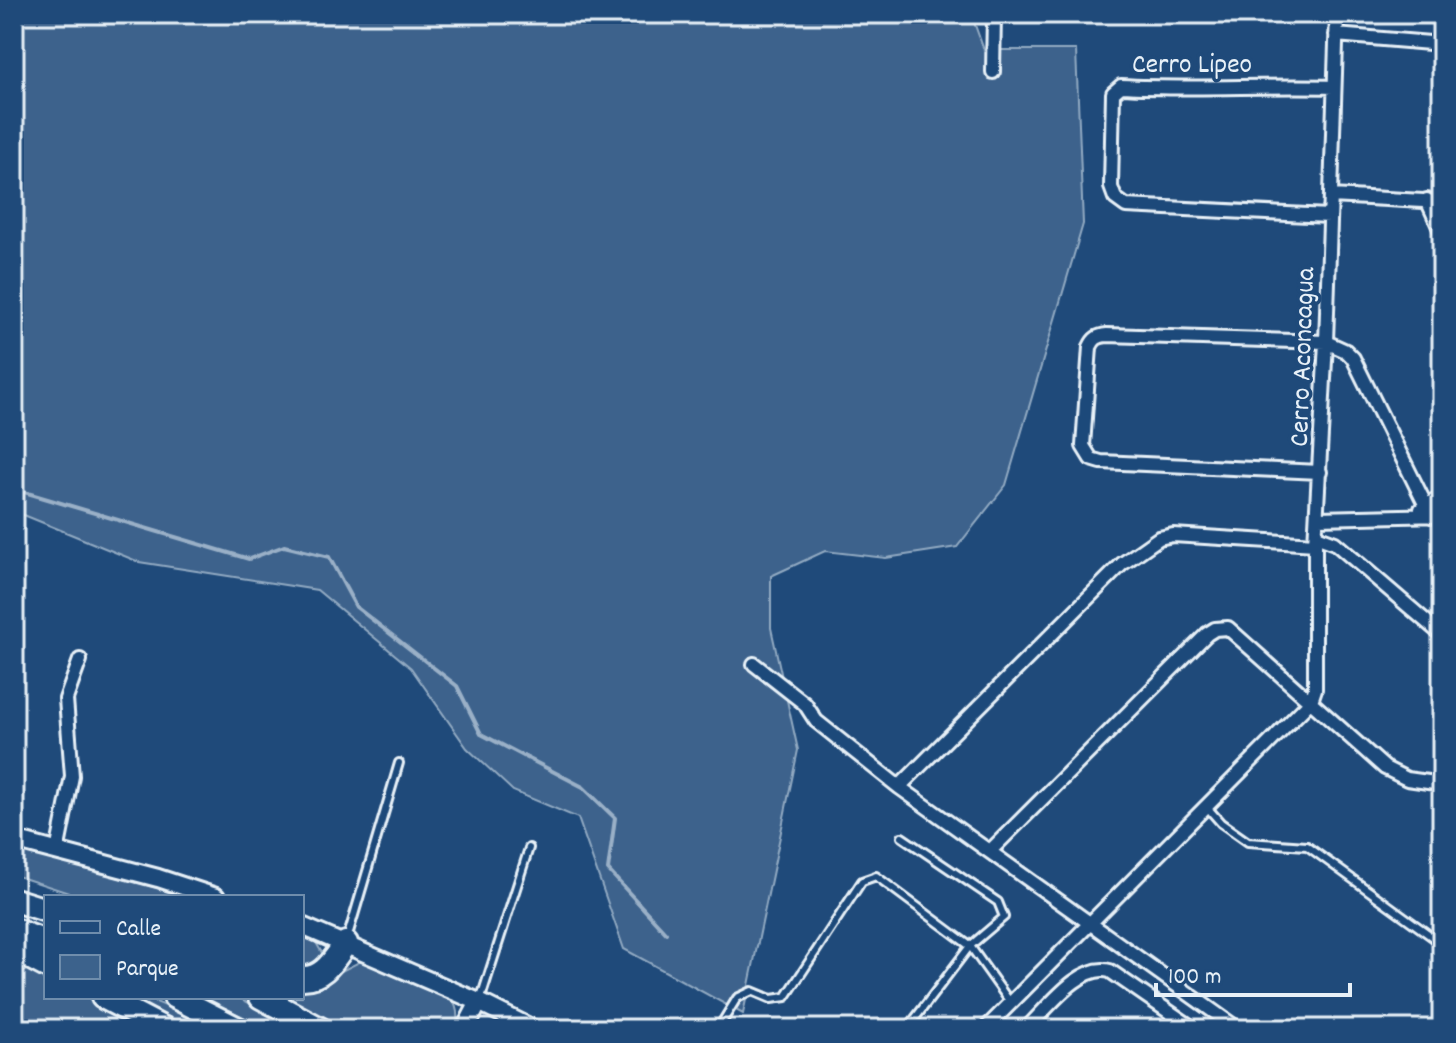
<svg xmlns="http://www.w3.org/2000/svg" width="1456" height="1043" font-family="Dekko,sans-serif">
<rect width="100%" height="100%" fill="#1f4a7a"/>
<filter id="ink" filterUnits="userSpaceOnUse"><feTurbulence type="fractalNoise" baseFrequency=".0125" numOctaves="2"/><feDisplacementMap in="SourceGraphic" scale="16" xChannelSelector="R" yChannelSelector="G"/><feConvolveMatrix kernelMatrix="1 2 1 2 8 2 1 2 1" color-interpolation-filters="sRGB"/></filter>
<g filter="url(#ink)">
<path fill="#3c628c" stroke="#92aac2" stroke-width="2" d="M14 14H971L984 50H1076L1083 224 1006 485 957 547 886 558 825 551 771 576V628L798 750 743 1014 624 949 578 818 513 791 467 748 411 668 317 590 139 562 14 511Z
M14 849 190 897H81L14 875Z
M302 933 315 941 325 958 321 963 302 970Z
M14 958 46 975V997H88L129 1020 135 1029H48L14 1017Z
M363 960C383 968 438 984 451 999 459 1007 458 1019 456 1029H347L283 997H302V984L318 983Z
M119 997H144L221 1029H183Z
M201 997H237L303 1029H269Z"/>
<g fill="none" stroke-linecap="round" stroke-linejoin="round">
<path stroke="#9ab0c7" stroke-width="4" d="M14 489 249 559 284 546 329 557 356 607 457 686 481 734 583 787 615 818 608 870 666 933"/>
<g stroke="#e8f1f8" stroke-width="12">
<path id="service" d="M1206 806 1221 823 1248 842 1307 846 1442 944
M902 837 998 902 1004 917 970 946 907 1029
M347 939 399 763
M480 1001 529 848
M718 1029 737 998 752 991 771 999 786 997 862 881 876 876 970 946 1010 1002"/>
</g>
<g stroke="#e8f1f8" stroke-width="18">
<path id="minor" d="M1336 35 1442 44
M993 72 994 14
M1331 196 1442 202
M1427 200 1442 233
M1329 216 1126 206 1115 198 1111 187 1113 93 1121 86C1192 90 1262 85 1333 87
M1320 472 1101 462 1091 459 1083 446 1090 347C1094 338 1098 336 1107 335L1326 342 1346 351 1353 358 1431 516
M1421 509 1442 496
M1318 518 1442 515
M1316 536 1335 543 1442 635
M754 664 805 704 816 721 899 787 1238 1029
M899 787 1122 564 1159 538 1173 535 1315 544
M990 851 1207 634 1215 629 1228 628 1385 768 1407 779 1442 784
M57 852 72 776 66 699 80 660
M985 1029 1311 701 1315 689V544L1326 342 1337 14
M1026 1029C1046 1010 1081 962 1110 971L1194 1029"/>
</g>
<g stroke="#e8f1f8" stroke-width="22">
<path id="tertiary" d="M14 840 158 878 216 897
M302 926 479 1002 533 1029
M14 1026 24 1029
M465 1029 479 1002"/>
</g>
<g stroke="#e8f1f8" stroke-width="28">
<path id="motorway" d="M14 900 46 910
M14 930 46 942
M14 949 46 966
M302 978C324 979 334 959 346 943
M103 997 164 1029
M175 997 238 1029
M261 997 320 1029"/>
</g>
<use href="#service" stroke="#1f4a7a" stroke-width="6"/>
<use href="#minor" stroke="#1f4a7a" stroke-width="12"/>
<use href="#tertiary" stroke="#1f4a7a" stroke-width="16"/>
<use href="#motorway" stroke="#1f4a7a" stroke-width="22"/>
</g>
</g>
<g text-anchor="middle" stroke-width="7" stroke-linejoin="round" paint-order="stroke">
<g font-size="28" fill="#e8f1f8" stroke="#1f4a7a">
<text x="1192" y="72">Cerro Lipeo</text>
<text transform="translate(1300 357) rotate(-88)" y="10">Cerro Aconcagua</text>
</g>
</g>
<rect width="1456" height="1043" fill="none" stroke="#1f4a7a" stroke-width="48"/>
<rect x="24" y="24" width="1408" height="995" fill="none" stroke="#e8f1f8" stroke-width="3" filter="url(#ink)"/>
<rect x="44" y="895" width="260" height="104" fill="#1f4a7a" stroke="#6f8dac" stroke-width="2"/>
<rect x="60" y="921" width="40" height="12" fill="#1f4a7a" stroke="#6f8dac" stroke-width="2"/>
<text x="116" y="935" font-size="24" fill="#e8f1f8">Calle</text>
<rect x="60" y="955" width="40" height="24" fill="#3c628c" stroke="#6f8dac" stroke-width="2"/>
<text x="116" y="975" font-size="24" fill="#e8f1f8">Parque</text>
<path d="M1156 983v12h194v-12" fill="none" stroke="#e8f1f8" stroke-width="4"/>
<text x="1168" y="983" font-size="24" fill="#e8f1f8" stroke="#1f4a7a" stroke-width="6" paint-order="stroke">100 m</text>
</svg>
